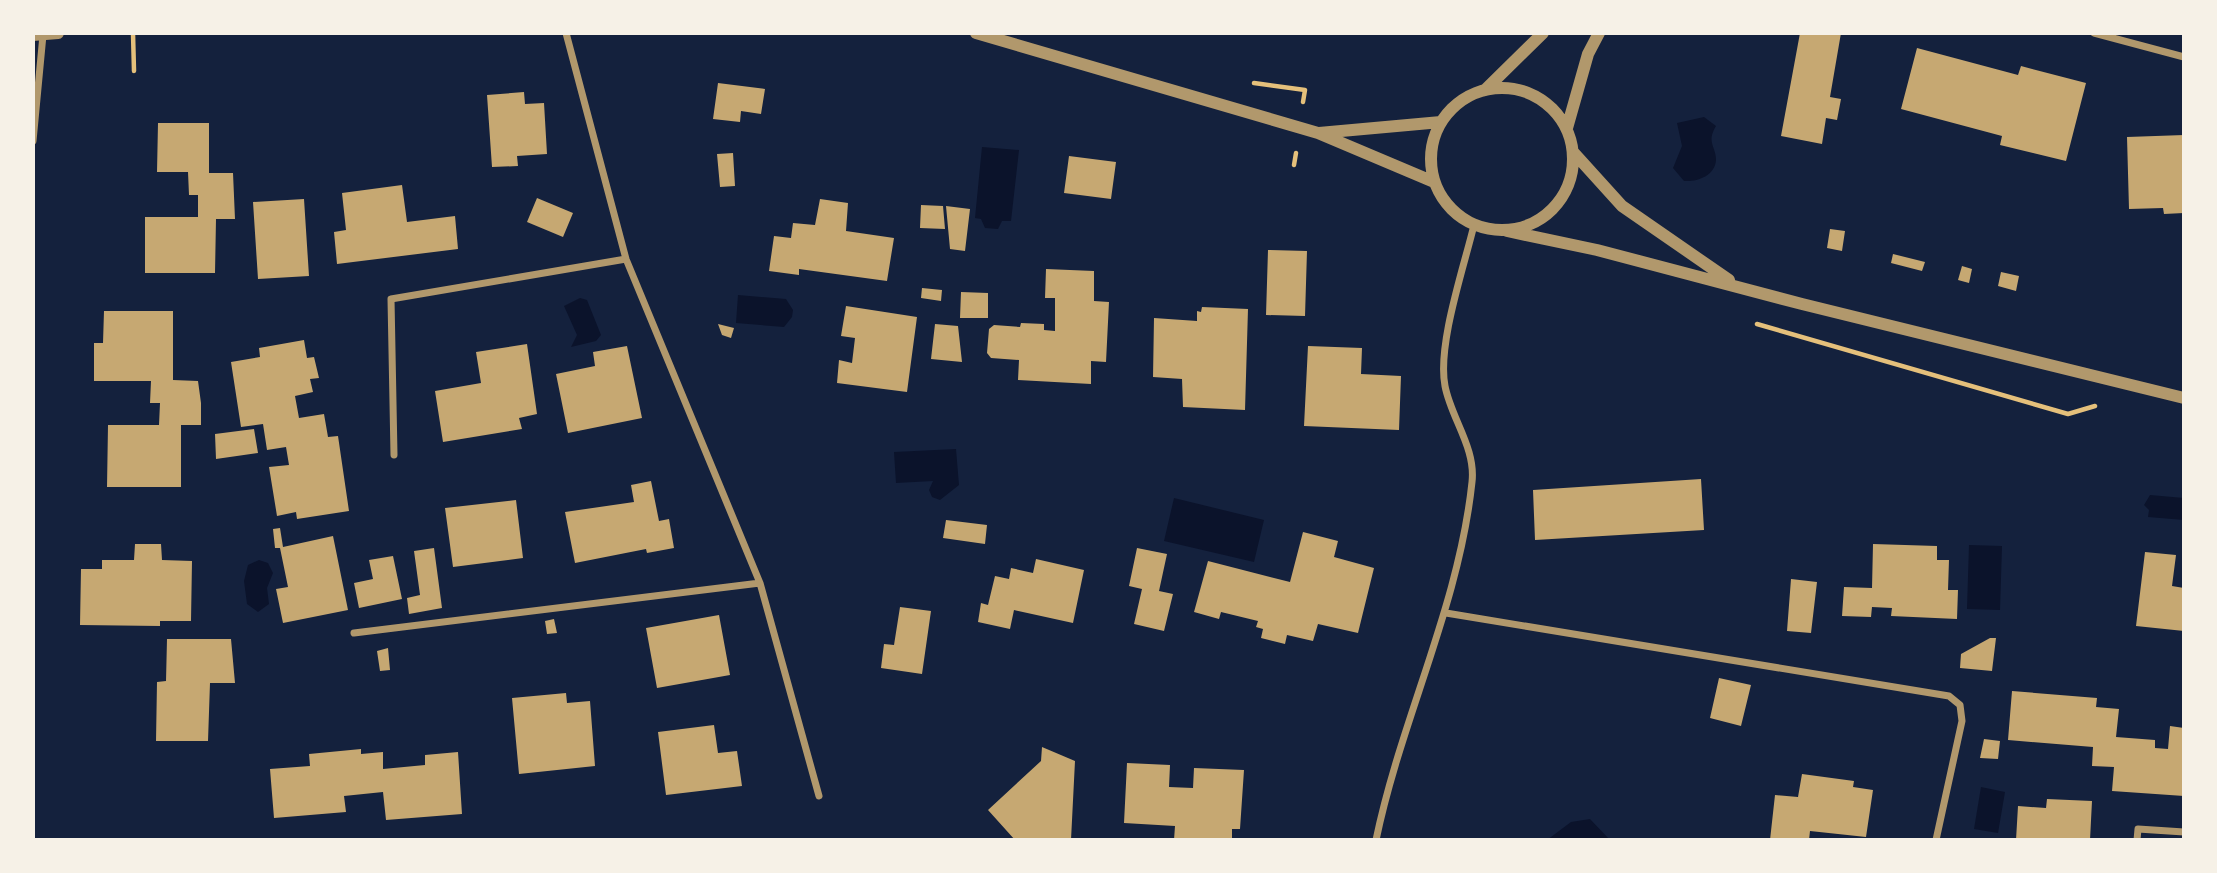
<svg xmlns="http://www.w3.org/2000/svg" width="2217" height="873" font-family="'Open Sans',sans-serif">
<rect width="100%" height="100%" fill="#14213d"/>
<path fill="#0b132b" d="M1704 117 1716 126C1706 143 1716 146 1716 160 1715 176 1697 182 1684 181L1673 168 1682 146 1677 123Z
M982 147 1019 150 1011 221H1002L998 229 985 228 981 219 975 218Z
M738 295 786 299 793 310 792 317 784 327 736 323Z
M580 298 587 300 601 335 596 341 571 347 577 335 564 306Z
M956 449 959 485 940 500 932 497 929 490 933 481 896 483 894 452Z
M2150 495 2184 498V520L2148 517 2149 510 2144 505Z
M1174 498 1264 520 1254 562 1164 541Z
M1969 545 2002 546 2000 610 1967 609Z
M259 560 268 563 273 573 267 588 269 604 258 612 247 604 244 581 248 565Z
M1981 787 2005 792 1998 833 1974 829Z
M1590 819 1610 840H1547L1571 822Z"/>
<path fill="#c6a872" d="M1800 33H1841L1830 97 1841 99 1837 120 1826 118 1822 144 1781 136Z
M1917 48 2018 75 2021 66 2086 83 2066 161 2000 145 2002 136 1901 109Z
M718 83 765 89 761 114 741 111 740 122 713 119Z
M524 92 525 104 544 103 547 154 517 156 518 166 492 167 487 95Z
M158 123H209V173H233L235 219H216L215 273H145V217H198V195H189L188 172H157Z
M2184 135V213L2164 214 2163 208 2129 209 2127 137Z
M733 153 735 186 720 187 717 154Z
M1069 156 1116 162 1111 199 1064 193Z
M402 185 407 222 455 216 458 249 337 264 334 232 346 230 342 193Z
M537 198 573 213 563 237 527 222Z
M304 199 309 276 258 279 253 202Z
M820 199 848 203 846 231 894 238 887 281 799 269V275L769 271 774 236 791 238 793 223 815 225Z
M921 205 943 206 945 229 920 228Z
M946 206 970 209 965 251 950 249Z
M1830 229 1845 231 1842 251 1827 248Z
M1268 250 1307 251 1305 316 1266 315Z
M1893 254 1925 262 1922 271 1891 263Z
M1962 266 1972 269 1969 283 1958 280Z
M1046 269 1094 271V301L1109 302 1106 362 1091 361V384L1018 380 1019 360 991 358 987 353 989 329 994 325 1020 327 1021 323 1044 324V330L1055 331V298H1045Z
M2001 272 2019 276 2016 291 1998 286Z
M922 288 942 290 941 301 921 298Z
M961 292 988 293V318H960Z
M846 306 917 317 907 392 837 383 839 360 852 363 855 338 841 336Z
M1202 307 1248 309 1245 410 1183 407 1182 379 1153 377 1154 318 1197 321V311L1201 312Z
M104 311H173V380L198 381 201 403V425H181V487H107L108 425H159L160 403H150L151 381H94V343H103Z
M718 324 734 328 731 338 722 335Z
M935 324 958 326 962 362 931 359Z
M304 340 307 358 314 357 319 378 310 379 313 392 295 396 299 418 324 414 328 437 338 436 349 511 297 519 296 512 277 516 269 467 289 465 286 447 267 450 263 424 241 427 231 362 260 357 259 348Z
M527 344 537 414 519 418 522 429 443 442 435 391 481 383 476 352Z
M627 346 642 418 568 433 556 374 595 366 593 352Z
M1308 346 1362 348 1361 374 1401 376 1399 430 1304 426Z
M254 429 258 453 216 459 215 434Z
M1701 479 1704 530 1535 540 1533 490Z
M651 481 659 521 669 519 674 548 647 553 646 549 575 563 565 512 634 502 631 485Z
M516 500 523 558 453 567 445 508Z
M946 520 987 525 985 544 943 538Z
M280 528 283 547 333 536 348 610 283 623 276 589 288 587 280 548H275L273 529Z
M1303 532 1338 541 1334 557 1374 568 1358 633 1318 624 1313 641 1287 635 1285 644 1261 638 1263 629 1256 627 1258 621 1221 612 1219 619 1194 612 1208 561 1290 582Z
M135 544H161L162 560 192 561 191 621H160V626L80 625 81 569H102V560H134Z
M1873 544 1937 546V560H1949L1948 590H1958L1957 619 1891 616 1892 608 1872 607 1871 617 1842 616 1844 587 1872 588Z
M434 548 442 608 409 614 407 598 420 595 414 551Z
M1137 548 1167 554 1159 591 1173 594 1164 631 1134 624 1142 589 1129 586Z
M2145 552 2176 555 2172 586 2184 588V631L2136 626Z
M393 556 402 599 359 608 354 583 373 579 369 560Z
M1036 559 1084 570 1073 623 1014 610 1010 629 978 622 981 603 988 605 995 576 1009 579 1011 568 1033 573Z
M1791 579 1817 582 1811 633 1787 631Z
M900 607 931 611 922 674 881 668 884 644 894 645Z
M719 615 730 675 657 688 646 628Z
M554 619 557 633 547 634 545 621Z
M1990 638H1996L1992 671 1960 668 1961 654Z
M167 639H231L235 683H210L208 741H156L157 682 166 681Z
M388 648 390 670 380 671 377 651Z
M1719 678 1751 685 1741 726 1710 718Z
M2012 691 2097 698 2096 707 2119 709 2116 737 2155 740V748L2168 749 2170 726 2184 728V796L2112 791 2114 767 2092 766 2093 747 2008 740Z
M566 693 567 703 590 701 595 766 519 774 512 698Z
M714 725 718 753 737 751 742 786 666 795 658 732Z
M1984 739 2000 741 1998 759 1980 758Z
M1042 747 1075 761 1071 840H1015L988 810 1041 761Z
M361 749V754L383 752V769L425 765V755L458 752 462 814 386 820 383 792 344 796 346 812 274 818 270 769 310 766 309 754Z
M1127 763 1170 765 1169 787 1193 788 1194 768 1244 770 1240 829H1232V840H1174L1175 826 1124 823Z
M1802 774 1854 781 1853 787 1873 790 1866 837 1810 831 1809 840H1770L1775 795 1798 797Z
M2047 799 2092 801 2090 840H2016L2018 806 2046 808Z"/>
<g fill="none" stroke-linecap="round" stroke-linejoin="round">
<path stroke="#e5c07b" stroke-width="4.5" d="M133 33 134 71
M1254 83 1305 90 1303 102
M1294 165 1296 153
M1757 324 2068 414 2095 406"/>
<path stroke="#b1986c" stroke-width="7" d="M566 33 626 259 760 583 819 796
M2094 33 2184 57
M33 141 43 35
M394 455 391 299 626 259
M1446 613 1949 696 1960 705 1962 721 1936 840
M354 633 760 583
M1376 840C1401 719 1459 606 1472 482 1476 448 1451 418 1445 386 1437 345 1464 267 1474 225
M2137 840 2138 829 2184 832"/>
<path stroke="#b1986c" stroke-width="12" d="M976 33 1318 133 1434 182
M33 35 58 33
M1431 159a71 71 0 1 1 142 0a71 71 0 1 1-142 0Z
M1486 89 1543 33
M1567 128 1588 54 1599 33
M1319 133 1441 122
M1574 153 1622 206 1729 280
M1507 231 1597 250 1802 304 2184 398"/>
</g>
<rect width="2217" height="873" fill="none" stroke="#f6f1e7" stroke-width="70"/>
</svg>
